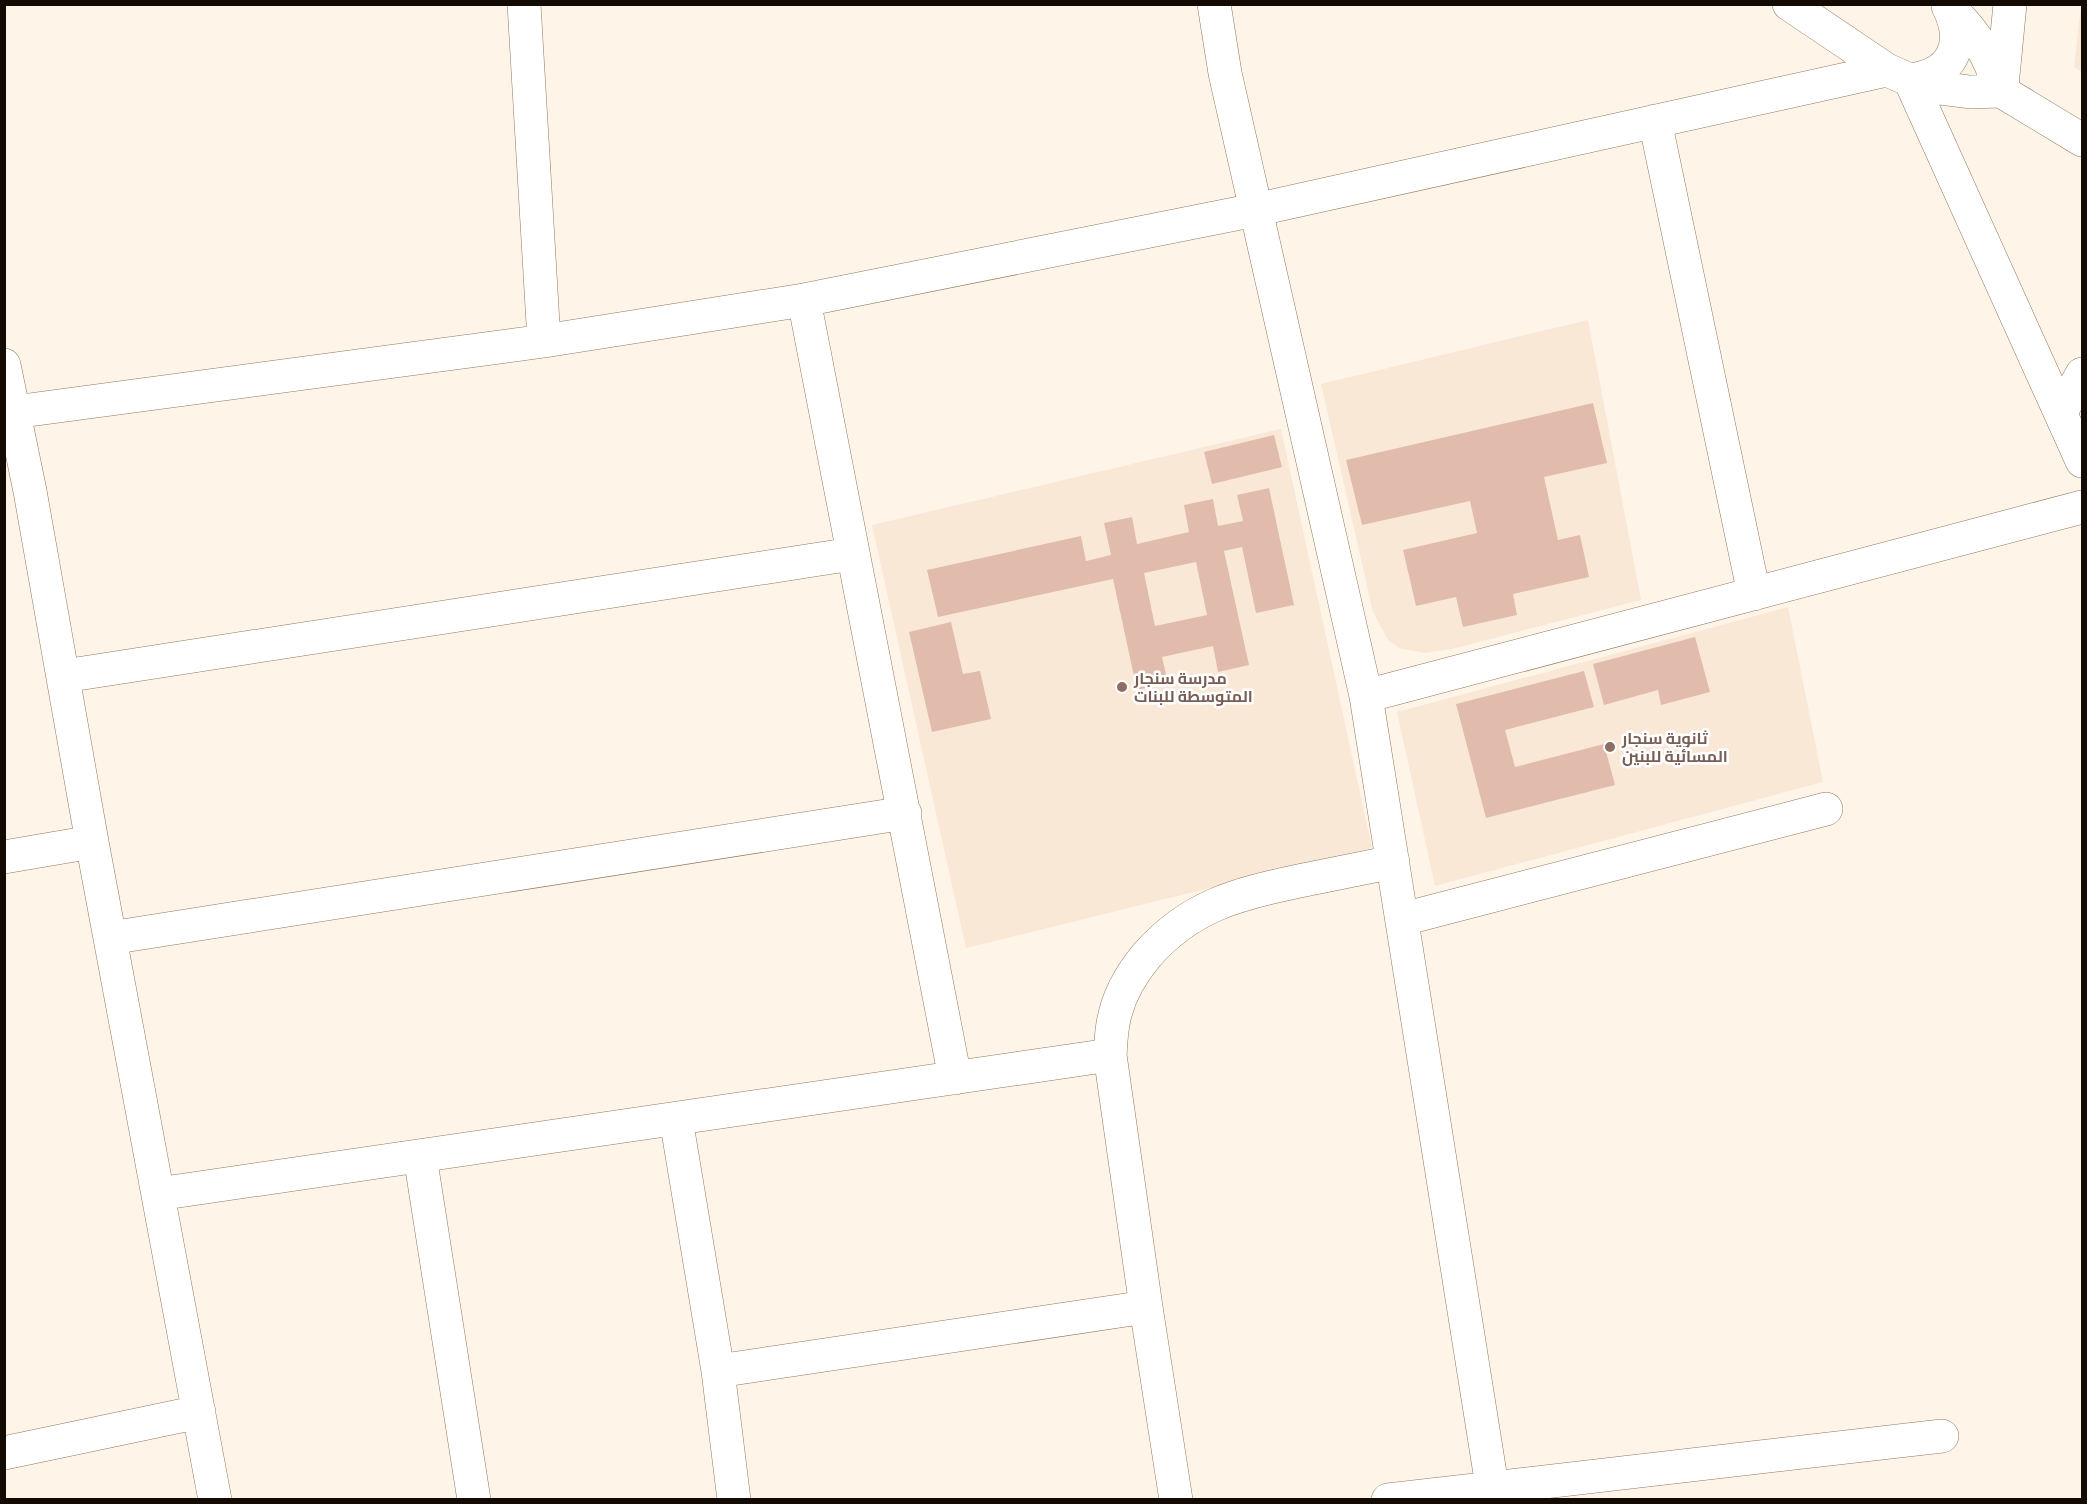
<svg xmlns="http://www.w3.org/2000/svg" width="2087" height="1504" font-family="Barlow,Cairo,sans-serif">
<rect width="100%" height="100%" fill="#fff4e8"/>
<path fill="#fae8d7" d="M2081 5H2082V72L2074 67Z
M1588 320 1641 600 1452 649 1424 653 1399 648 1388 640 1373 612 1321 384Z
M1281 429 1372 848 966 948 872 525Z
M1788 607 1823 782 1435 886 1397 712Z"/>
<path fill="#e1bcad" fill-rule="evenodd" d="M1593 403 1607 463 1544 477 1558 540 1580 535 1589 577 1513 594 1517 615 1463 627 1456 597 1416 606 1403 550 1477 533 1470 501 1362 525 1346 460Z
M1274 435 1282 467 1212 484 1204 452Z
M1269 488 1294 605 1256 613 1242 547 1224 551 1249 665 1218 672 1213 646 1162 657 1168 683 1137 690 1113 579 938 617 927 570 1081 536 1086 561 1111 555 1104 523 1132 517 1137 544 1189 532 1184 505 1213 499 1218 526 1243 521 1237 495ZM1196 562 1207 615 1155 626 1144 573Z
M951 622 963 674 980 671 991 719 932 732 909 632Z
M1695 637 1710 692 1661 705 1658 690 1604 705 1593 664Z
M1584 671 1594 707 1505 730 1515 767 1604 744 1615 785 1486 818 1456 704Z"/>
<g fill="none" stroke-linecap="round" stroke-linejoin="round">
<g stroke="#90785e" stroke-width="34">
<path id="minor" d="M524 4 544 341
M1214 4 1225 73 1366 696 1492 1486
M1789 4 1887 70 1910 80 1939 88 1970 92 2001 91 2082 140
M1948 6C1967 44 1953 75 1910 80L2082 461
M1951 9C1979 37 1988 54 2001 91
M2002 86 2010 4
M1655 121 1754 594
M804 300C853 560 906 818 955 1078
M4 365 30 491 92 842 215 1500
M14 412 544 341 804 300 1255 210 1887 70
M2061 412 2082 374
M64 676 852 554
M1366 696 2082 507
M4 857 92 842
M1403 919 1826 809
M110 938 905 813
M676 1119 718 1371 734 1500
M420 1156 474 1500
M158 1194 1110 1055
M718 1371 1146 1307
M4 1453 199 1412
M1176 1500 1146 1307 1110 1055C1111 1045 1111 1034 1113 1024 1117 999 1131 974 1147 955 1190 906 1237 894 1299 881 1330 875 1362 868 1393 862
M1388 1500 1942 1436"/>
</g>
<use href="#minor" stroke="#fff" stroke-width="33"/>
</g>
<g fill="#8d6e63" stroke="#fff" stroke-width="2">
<circle cx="1122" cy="687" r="6"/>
<circle cx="1610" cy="747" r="6"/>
</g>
<g text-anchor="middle" stroke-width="5" stroke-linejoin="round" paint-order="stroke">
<g font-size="16" font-weight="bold" fill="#785e54" stroke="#fff" text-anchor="start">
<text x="1134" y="684">مدرسة سنجار<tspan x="1134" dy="18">المتوسطة للبنات</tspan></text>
<text x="1622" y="744">ثانوية سنجار<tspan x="1622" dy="18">المسائية للبنين</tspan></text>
</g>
</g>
<rect width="2087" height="1504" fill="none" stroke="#130a03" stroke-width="12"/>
</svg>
